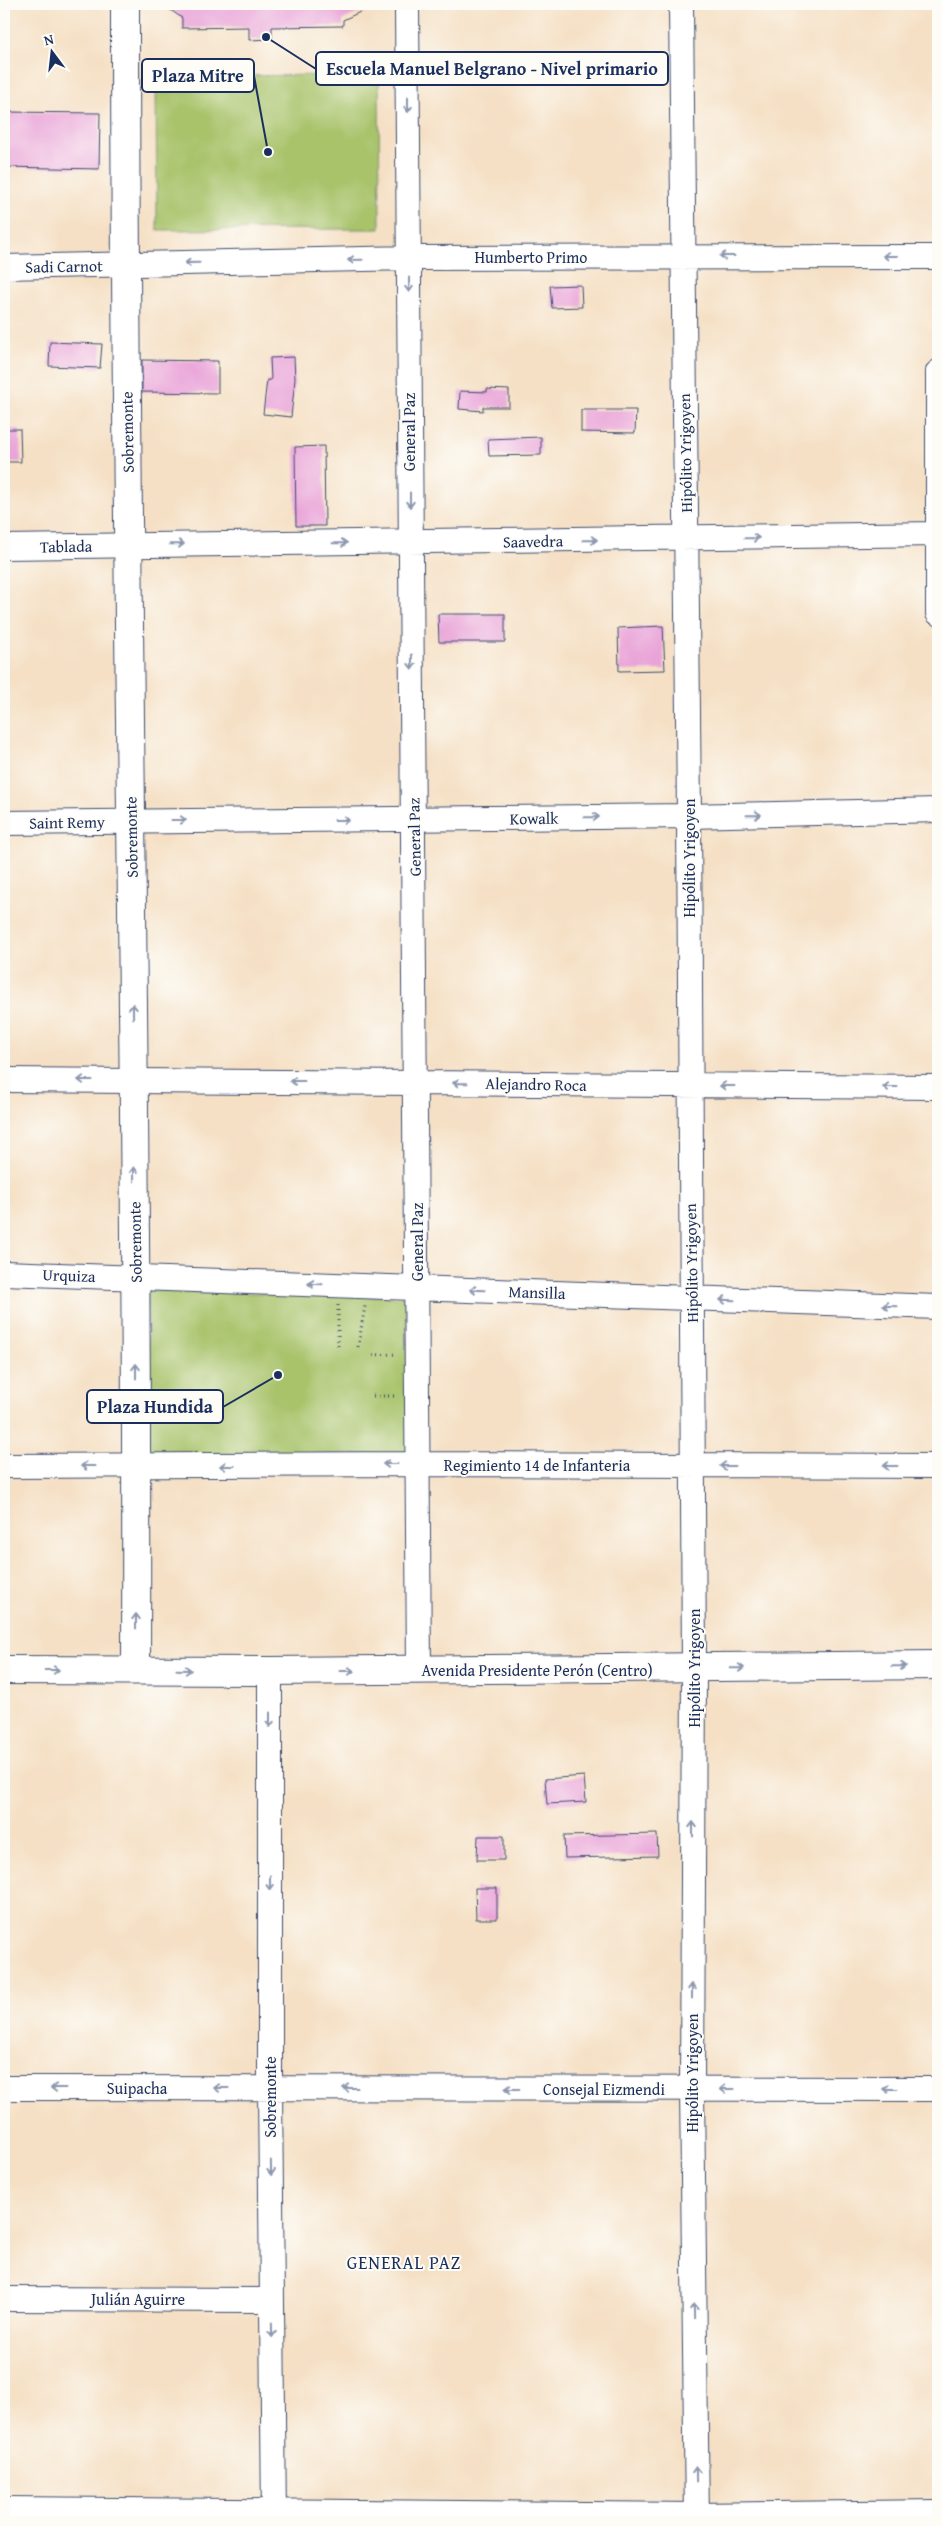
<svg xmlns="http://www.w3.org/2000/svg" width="942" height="2526" font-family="'Gentium Book Plus',serif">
<rect width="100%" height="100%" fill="#fdfcf7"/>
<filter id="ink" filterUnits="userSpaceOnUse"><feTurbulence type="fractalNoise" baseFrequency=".02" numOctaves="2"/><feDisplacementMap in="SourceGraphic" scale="10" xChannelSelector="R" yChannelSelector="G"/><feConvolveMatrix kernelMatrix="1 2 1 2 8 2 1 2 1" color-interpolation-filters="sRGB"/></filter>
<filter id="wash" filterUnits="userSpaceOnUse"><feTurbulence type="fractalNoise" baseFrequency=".0096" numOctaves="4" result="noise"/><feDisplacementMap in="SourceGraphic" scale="20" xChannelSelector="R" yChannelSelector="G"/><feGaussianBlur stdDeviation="1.12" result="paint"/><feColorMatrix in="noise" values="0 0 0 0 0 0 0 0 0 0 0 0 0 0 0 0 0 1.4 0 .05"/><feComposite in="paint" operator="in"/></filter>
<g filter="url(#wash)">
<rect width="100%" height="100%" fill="#f5e0c5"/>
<path fill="#a8c36a" stroke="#627964" d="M379 75 380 229 157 230 156 76Z
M148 1290 406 1297 410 1454 147 1457Z"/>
<g id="blocks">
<path fill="#e9a3d8" d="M162 4H377L343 20V26L272 27V39L249 40V27L182 28V18Z
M4 112 100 113 99 169 4 167Z
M581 285 582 307 552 308 550 286Z
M50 342 102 344 100 368 49 366Z
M294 357 295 379 291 417 263 414 267 380H271L270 358Z
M142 360 218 361V393L142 392Z
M487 389 509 390V407H483V411L459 409 460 391 487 392Z
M581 410H636L635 433 581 432Z
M4 429H20L21 462H4Z
M541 437V455L489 456 488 439Z
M324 446 325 526H296L295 447Z
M438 614H505V642H439Z
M663 626 665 670 619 671 618 628Z
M584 1776 586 1802 547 1804 545 1779Z
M657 1834 658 1856 565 1858 564 1836Z
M478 1836H504V1860H477Z
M475 1888H497V1919H476Z"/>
</g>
</g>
<g filter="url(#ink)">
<use href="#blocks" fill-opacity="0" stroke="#3c4a6d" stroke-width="1"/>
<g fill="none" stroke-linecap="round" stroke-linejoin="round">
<g stroke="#3c4a6d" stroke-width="26">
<path id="minor" d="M407 4 419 1671
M681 4 689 816 694 1669 692 2089 697 2522
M4 267 409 258 938 257
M938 372V613
M4 547 938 534
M4 823 689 816 938 810
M4 1080 938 1087
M4 1273 938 1307
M4 1466 419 1464 938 1466
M270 1671V2088L274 2522
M4 2088 938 2089
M4 2299 272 2300
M4 2509 697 2515 938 2512"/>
</g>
<g stroke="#3c4a6d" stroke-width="30">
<path id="major" d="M125 4C125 559 138 1115 136 1670
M4 1670 270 1671 938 1665"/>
</g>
<path stroke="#3c4a6d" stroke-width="3" stroke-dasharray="1 4" stroke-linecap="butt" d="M338 1305V1347
M358 1347 365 1306
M373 1355 397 1354
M373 1396H398"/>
<use href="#minor" stroke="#fff" stroke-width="24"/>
<use href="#major" stroke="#fff" stroke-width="28"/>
</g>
<defs><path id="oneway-shaft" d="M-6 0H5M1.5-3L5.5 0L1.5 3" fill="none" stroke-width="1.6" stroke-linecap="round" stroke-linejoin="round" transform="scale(1.25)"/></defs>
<g stroke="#8d97ae">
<use href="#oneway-shaft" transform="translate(408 105) rotate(90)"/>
<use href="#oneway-shaft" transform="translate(727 256) rotate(-180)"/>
<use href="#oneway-shaft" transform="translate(890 256) rotate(-180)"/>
<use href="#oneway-shaft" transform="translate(355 260) rotate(179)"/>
<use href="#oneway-shaft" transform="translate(192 263) rotate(179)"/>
<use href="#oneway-shaft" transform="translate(409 285) rotate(90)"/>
<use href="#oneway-shaft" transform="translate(410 500) rotate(90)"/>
<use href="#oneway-shaft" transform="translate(752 538) rotate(-1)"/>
<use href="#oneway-shaft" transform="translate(590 540) rotate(-1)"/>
<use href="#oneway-shaft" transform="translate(340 543) rotate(-1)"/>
<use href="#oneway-shaft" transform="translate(177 544) rotate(-1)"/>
<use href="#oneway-shaft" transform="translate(412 662) rotate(89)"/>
<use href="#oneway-shaft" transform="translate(754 815) rotate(-1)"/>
<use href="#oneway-shaft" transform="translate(592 817) rotate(-1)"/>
<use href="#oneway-shaft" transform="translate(179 820)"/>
<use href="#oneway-shaft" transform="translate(342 820)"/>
<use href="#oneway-shaft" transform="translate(133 1011) rotate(-91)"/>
<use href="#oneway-shaft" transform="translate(85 1080) rotate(-180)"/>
<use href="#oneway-shaft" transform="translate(297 1081) rotate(-180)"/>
<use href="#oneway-shaft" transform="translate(460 1083) rotate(-179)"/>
<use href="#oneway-shaft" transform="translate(727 1086) rotate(-180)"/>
<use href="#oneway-shaft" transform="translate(890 1087) rotate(-180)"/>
<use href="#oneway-shaft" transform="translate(134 1174) rotate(-91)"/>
<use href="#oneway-shaft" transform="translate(315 1284) rotate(-178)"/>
<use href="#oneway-shaft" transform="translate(477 1290) rotate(-178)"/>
<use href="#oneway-shaft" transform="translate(727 1300) rotate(-178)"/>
<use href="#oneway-shaft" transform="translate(890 1306) rotate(-178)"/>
<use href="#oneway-shaft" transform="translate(136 1371) rotate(-90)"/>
<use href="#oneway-shaft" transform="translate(390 1464) rotate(180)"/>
<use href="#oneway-shaft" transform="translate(88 1466) rotate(-180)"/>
<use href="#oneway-shaft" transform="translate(227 1466) rotate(180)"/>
<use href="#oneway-shaft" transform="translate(727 1466) rotate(180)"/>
<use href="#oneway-shaft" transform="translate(890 1466) rotate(180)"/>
<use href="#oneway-shaft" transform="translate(136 1621) rotate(-90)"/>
<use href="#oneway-shaft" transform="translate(899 1666) rotate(-1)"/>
<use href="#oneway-shaft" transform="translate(737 1668) rotate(-1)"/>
<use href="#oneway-shaft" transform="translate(52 1670)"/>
<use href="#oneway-shaft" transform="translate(184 1670) rotate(1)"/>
<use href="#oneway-shaft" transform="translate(347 1671)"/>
<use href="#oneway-shaft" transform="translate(270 1720) rotate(90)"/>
<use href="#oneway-shaft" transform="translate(693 1829) rotate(-90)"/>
<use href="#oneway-shaft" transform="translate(270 1883) rotate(90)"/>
<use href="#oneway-shaft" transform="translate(692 1991) rotate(-90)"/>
<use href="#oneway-shaft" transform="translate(58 2088) rotate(-180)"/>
<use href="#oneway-shaft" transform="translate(221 2088) rotate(-180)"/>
<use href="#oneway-shaft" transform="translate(350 2088) rotate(-180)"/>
<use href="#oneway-shaft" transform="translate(512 2089) rotate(-180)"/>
<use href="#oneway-shaft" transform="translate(727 2089) rotate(180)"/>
<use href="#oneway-shaft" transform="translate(890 2089) rotate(180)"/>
<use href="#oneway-shaft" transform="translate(271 2168) rotate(89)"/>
<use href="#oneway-shaft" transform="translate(694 2311) rotate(-91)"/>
<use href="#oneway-shaft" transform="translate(272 2330) rotate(89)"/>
<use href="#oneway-shaft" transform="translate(696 2474) rotate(-91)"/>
</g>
</g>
<g text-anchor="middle" stroke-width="4" stroke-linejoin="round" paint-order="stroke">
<g font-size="16" fill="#1b2f5e" stroke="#fdfcf7">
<text x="531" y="263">Humberto Primo</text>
<text transform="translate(64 266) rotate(-1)" y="6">Sadi Carnot</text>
<text transform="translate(127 432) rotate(-91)" y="6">Sobremonte</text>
<text transform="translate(409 432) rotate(-90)" y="6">General Paz</text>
<text transform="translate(685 453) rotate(-91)" y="6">Hipólito Yrigoyen</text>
<text transform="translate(533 541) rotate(-1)" y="6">Saavedra</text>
<text transform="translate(66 546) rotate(-1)" y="6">Tablada</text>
<text transform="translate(534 818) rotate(-1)" y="6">Kowalk</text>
<text transform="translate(67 822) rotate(-1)" y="6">Saint Remy</text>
<text transform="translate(131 837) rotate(-91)" y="6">Sobremonte</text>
<text transform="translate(414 837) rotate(-91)" y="6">General Paz</text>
<text transform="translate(689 858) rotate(-90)" y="6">Hipólito Yrigoyen</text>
<text transform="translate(536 1084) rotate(1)" y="6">Alejandro Roca</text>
<text transform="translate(135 1242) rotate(-91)" y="6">Sobremonte</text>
<text transform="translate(417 1242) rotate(-90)" y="6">General Paz</text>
<text transform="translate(691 1263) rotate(-91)" y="6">Hipólito Yrigoyen</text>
<text transform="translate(69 1275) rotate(2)" y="6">Urquiza</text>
<text transform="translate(537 1292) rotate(2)" y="6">Mansilla</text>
<text x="537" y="1471">Regimiento 14 de Infanteria</text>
<text transform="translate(694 1668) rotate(-90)" y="6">Hipólito Yrigoyen</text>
<text x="537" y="1676">Avenida Presidente Perón (Centro)</text>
<text transform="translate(692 2073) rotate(-90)" y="6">Hipólito Yrigoyen</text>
<text x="137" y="2094">Suipacha</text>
<text x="604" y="2095">Consejal Eizmendi</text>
<text transform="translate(270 2097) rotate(-90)" y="6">Sobremonte</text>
<text x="138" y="2305">Julián Aguirre</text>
</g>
<g font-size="18" letter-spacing="1" fill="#1b2f5e" stroke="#fdfcf7">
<text x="404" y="2269">GENERAL PAZ</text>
</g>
</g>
<path fill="none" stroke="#1b2f5e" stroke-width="2" d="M266 37L316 69M268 152L254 76M278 1375L223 1407"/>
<g fill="#1b2f5e" stroke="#fdfcf7" stroke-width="2">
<circle cx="266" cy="37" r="5"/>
<circle cx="268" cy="152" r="5"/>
<circle cx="278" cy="1375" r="5"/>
</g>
<g fill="#fdfcf7" stroke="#1b2f5e" stroke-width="2">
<rect x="316" y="52" width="352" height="33" rx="5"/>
<rect x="142" y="59" width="112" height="33" rx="5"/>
<rect x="87" y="1390" width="136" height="33" rx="5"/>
</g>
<g font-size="18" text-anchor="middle" font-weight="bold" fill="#1b2f5e">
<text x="492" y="75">Escuela Manuel Belgrano - Nivel primario</text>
<text x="198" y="82">Plaza Mitre</text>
<text x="155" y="1413">Plaza Hundida</text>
</g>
<rect width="942" height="2526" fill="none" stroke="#fdfcf7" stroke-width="20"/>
<g transform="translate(52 52) rotate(345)" stroke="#fdfcf7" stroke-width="4" paint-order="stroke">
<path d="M0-4L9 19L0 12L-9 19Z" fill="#1b2f5e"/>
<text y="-8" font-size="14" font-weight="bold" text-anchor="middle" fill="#1b2f5e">N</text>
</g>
</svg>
